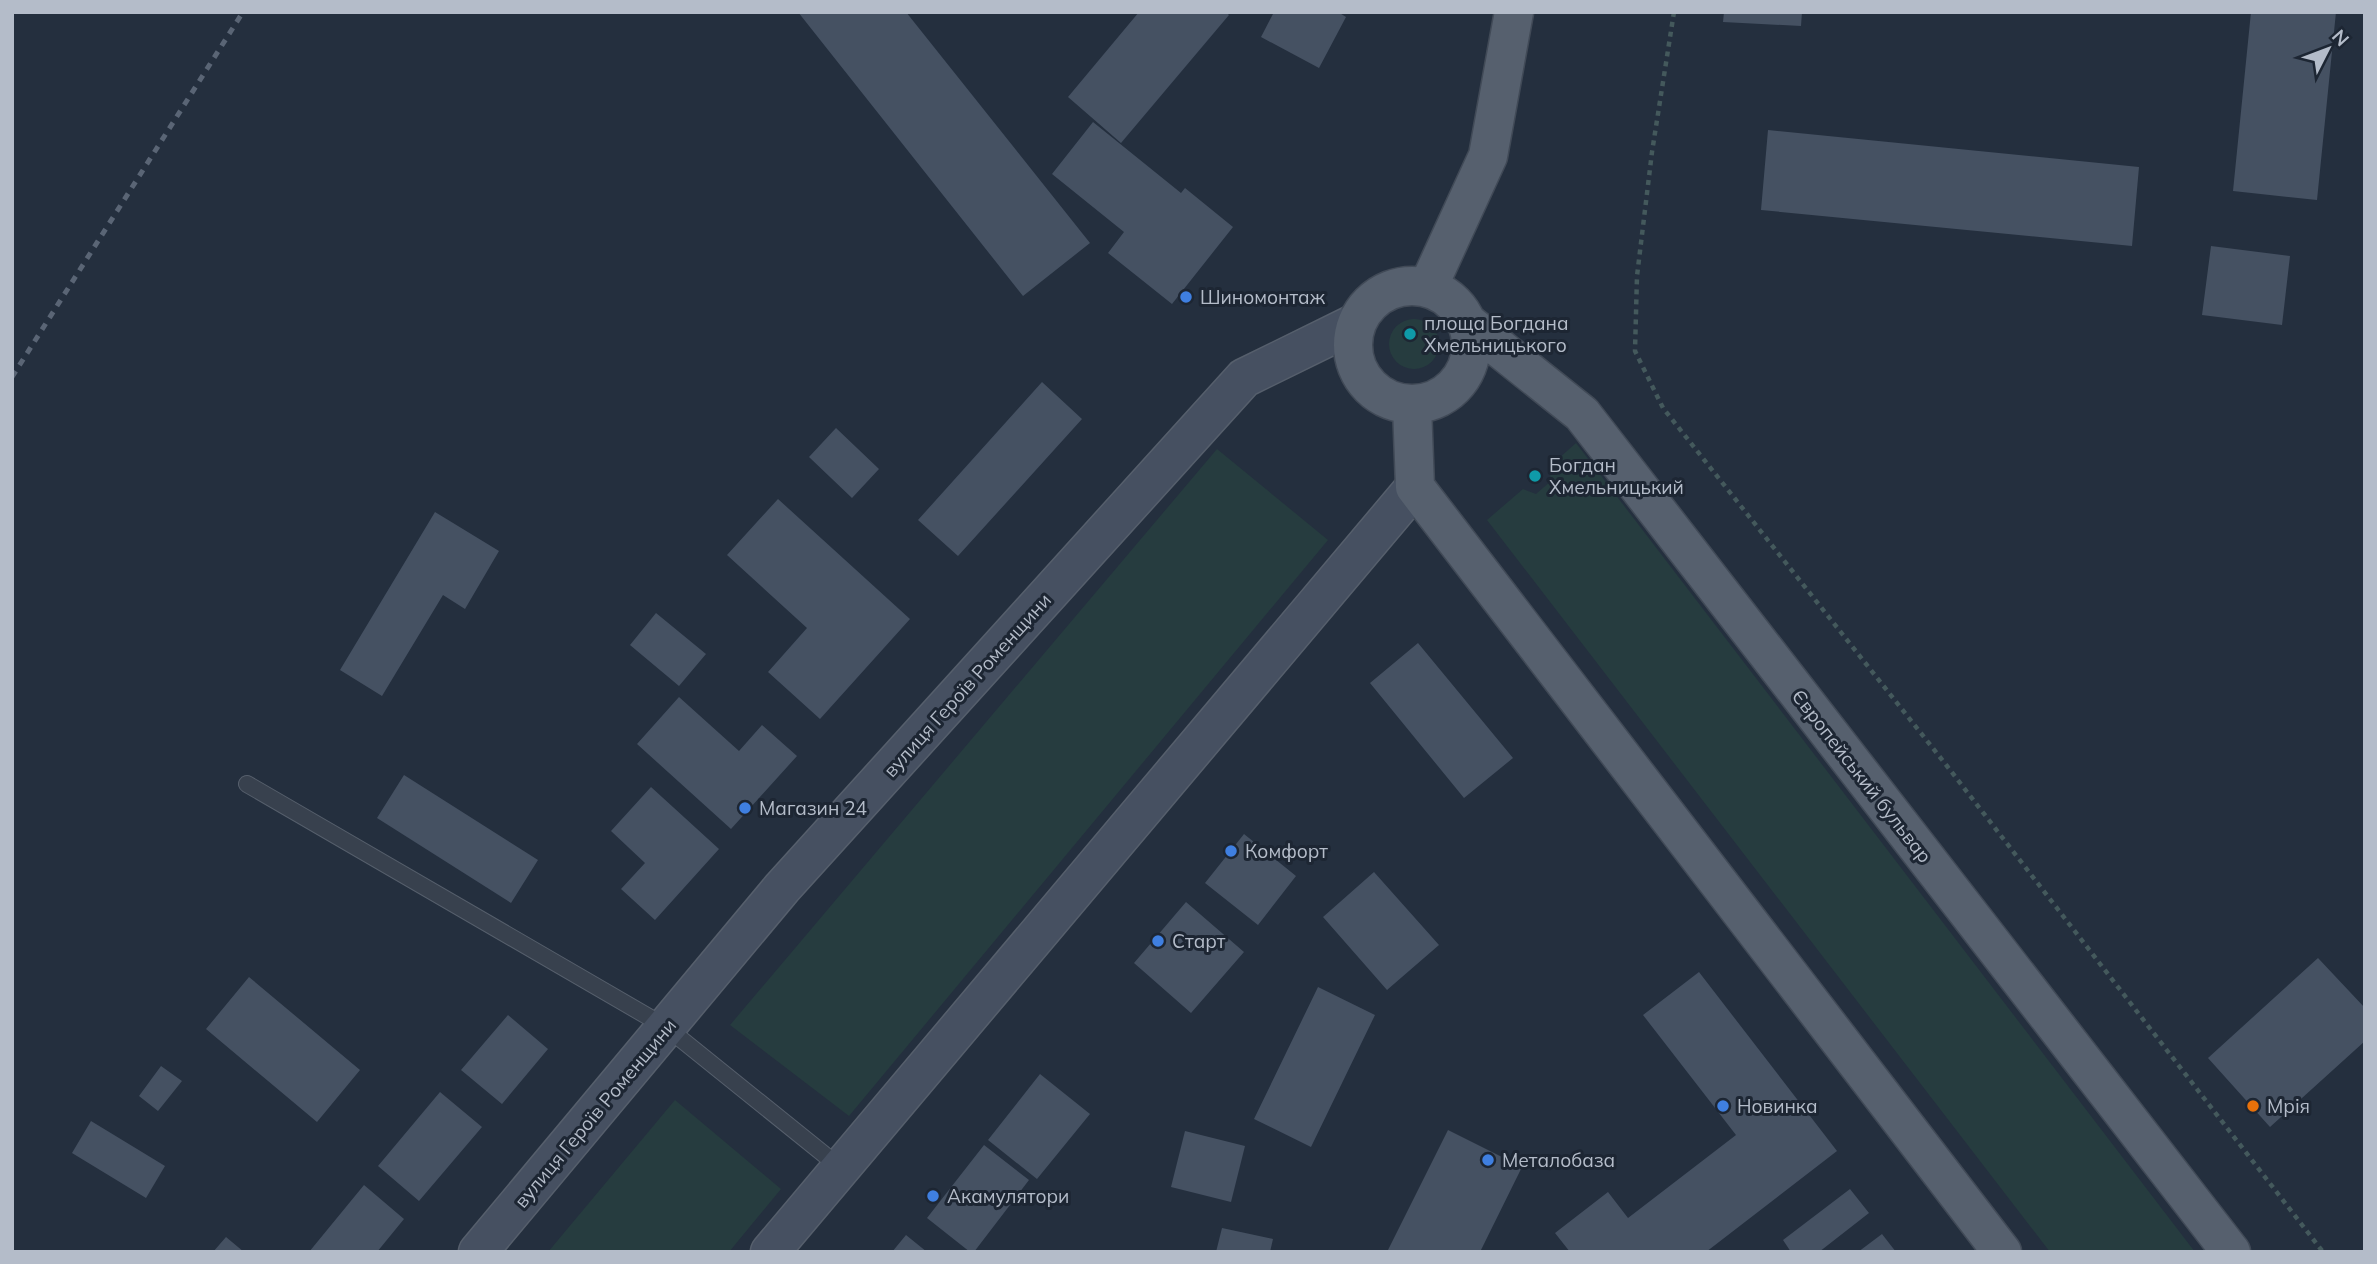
<svg xmlns="http://www.w3.org/2000/svg" width="2377" height="1264" font-family="Mulish,sans-serif">
<rect width="100%" height="100%" fill="#242f3e"/>
<path fill="#263c3f" d="M1389 344a25 25 0 1 1 50 0a25 25 0 1 1-50 0Z
M1576 443 2195 1252H2050L1487 520 1523 489 1536 494 1551 481 1549 467Z
M1217 449 1328 540 849 1116 730 1025Z
M675 1100 781 1189 729 1252H548Z"/>
<path fill="#455162" d="M798 12H906L1090 243 1023 296Z
M1139 12H1226L1229 15 1121 143 1068 97Z
M1274 12H1338L1346 17 1319 68 1261 37Z
M1724 12H1802L1801 26 1723 22Z
M2251 12H2336L2317 200 2233 191Z
M1093 122 1181 193 1185 188 1233 227 1172 304 1108 253 1124 232 1052 174Z
M1768 130 2139 167 2132 246 1761 210Z
M2211 246 2290 256 2282 325 2202 315Z
M1042 382 1082 419 958 556 918 520Z
M836 428 879 469 852 498 809 457Z
M778 499 910 619 820 719 768 672 807 628 727 555Z
M435 512 499 551 465 609 443 595 382 696 340 670Z
M656 613 706 654 679 686 630 645Z
M1418 643 1513 758 1464 798 1370 683Z
M679 697 739 751 762 725 797 756 731 829 637 744Z
M404 775 538 860 511 903 377 818Z
M651 787 719 849 655 920 621 889 645 863 611 831Z
M1244 834 1296 876 1258 925 1205 883Z
M1374 872 1439 945 1387 990 1323 917Z
M1186 902 1244 952 1191 1013 1134 963Z
M2318 958 2365 1008V1041L2270 1127 2208 1058Z
M1699 972 1837 1151 1706 1252H1570L1555 1233 1608 1192 1628 1218 1736 1135 1643 1015Z
M249 977 360 1070 317 1122 206 1029Z
M1318 987 1375 1015 1311 1147 1254 1119Z
M508 1015 548 1049 502 1104 461 1070Z
M161 1066 182 1081 158 1111 139 1096Z
M1040 1074 1090 1114 1037 1179 988 1140Z
M440 1092 482 1127 419 1201 378 1166Z
M91 1121 165 1166 146 1198 72 1153Z
M1448 1130 1522 1167 1480 1252H1387Z
M1185 1131 1245 1146 1231 1202 1171 1187Z
M984 1145 1029 1180 974 1252H970L927 1218Z
M364 1185 404 1219 377 1252H309Z
M1850 1189 1869 1213 1819 1252H1791L1783 1240Z
M1222 1228 1273 1239 1270 1252H1216Z
M1882 1234 1896 1252H1858Z
M906 1235 927 1252H892Z
M226 1237 244 1252H213Z"/>
<g fill="none" stroke-linecap="round" stroke-linejoin="round">
<g stroke="#565f6c" stroke-width="18">
<path id="lane" d="M247 784 666 1027 841 1168"/>
</g>
<g stroke="#565f6c" stroke-width="41">
<path id="secondary" d="M478 1252 782 888 1244 378 1356 323
M770 1252 1415 487"/>
</g>
<g stroke="#414a57" stroke-width="41">
<path id="primary" d="M1353 345a59 59 0 1 1 118 0a59 59 0 1 1-118 0Z
M1428 287 1488 156 1514 12
M1469 324 1582 414 2231 1252
M1412 406 1415 487 2002 1252"/>
</g>
<path stroke="#44595c" stroke-width="4.5" stroke-dasharray="5 5" stroke-linecap="butt" d="M1674 12 1652 152 1637 276 1635 351 1663 408 1947 766 2323 1252"/>
<use href="#lane" stroke="#38414e" stroke-width="16"/>
<use href="#secondary" stroke="#465061" stroke-width="38"/>
<use href="#primary" stroke="#56606e" stroke-width="38"/>
<path stroke="#5a6575" stroke-width="5" stroke-dasharray="7 7" stroke-linecap="butt" d="M12 377 243 12"/>
</g>
<g fill="#3f7fe0" stroke="#1d2633" stroke-width="2.5">
<circle cx="1186" cy="297" r="7"/>
<circle cx="745" cy="808" r="7"/>
<circle cx="1231" cy="851" r="7"/>
<circle cx="1158" cy="941" r="7"/>
<circle cx="1723" cy="1106" r="7"/>
<circle cx="1488" cy="1160" r="7"/>
<circle cx="933" cy="1196" r="7"/>
</g>
<g fill="#0f9aa8" stroke="#1d2633" stroke-width="2.5">
<circle cx="1410" cy="334" r="7"/>
<circle cx="1535" cy="476" r="7"/>
</g>
<circle fill="#e8710a" stroke="#1d2633" stroke-width="2.5" cx="2253" cy="1106" r="7"/>
<g text-anchor="middle" stroke-width="6" stroke-linejoin="round" paint-order="stroke">
<g font-size="19" fill="#b4bcc9" stroke="#1d2633" text-anchor="start">
<text x="1200" y="304">Шиномонтаж</text>
<text x="1424" y="330">площа Богдана<tspan x="1424" dy="22">Хмельницького</tspan></text>
<text x="1549" y="472">Богдан<tspan x="1549" dy="22">Хмельницький</tspan></text>
<text x="759" y="815">Магазин 24</text>
<text x="1245" y="858">Комфорт</text>
<text x="1172" y="948">Старт</text>
<text x="1737" y="1113">Новинка</text>
<text x="2267" y="1113">Мрія</text>
<text x="1502" y="1167">Металобаза</text>
<text x="947" y="1203">Акамулятори</text>
</g>
<g font-size="19" fill="#b4bcc9" stroke="#1d2633">
<text transform="translate(967 685) rotate(-48)" y="7">вулиця Героїв Роменщини</text>
<text transform="translate(1862 776) rotate(52)" y="7">Європейський бульвар</text>
<text transform="translate(595 1113) rotate(-50)" y="7">вулиця Героїв Роменщини</text>
</g>
</g>
<rect width="2377" height="1264" fill="none" stroke="#b4bcc9" stroke-width="28"/>
<g transform="translate(2328 49) rotate(48)" stroke="#1d2633" stroke-width="5" paint-order="stroke">
<path d="M0-5L12 26L0 18L-12 26Z" fill="#b4bcc9"/>
<text y="-10" font-size="19" font-weight="bold" text-anchor="middle" fill="#b4bcc9">N</text>
</g>
</svg>
